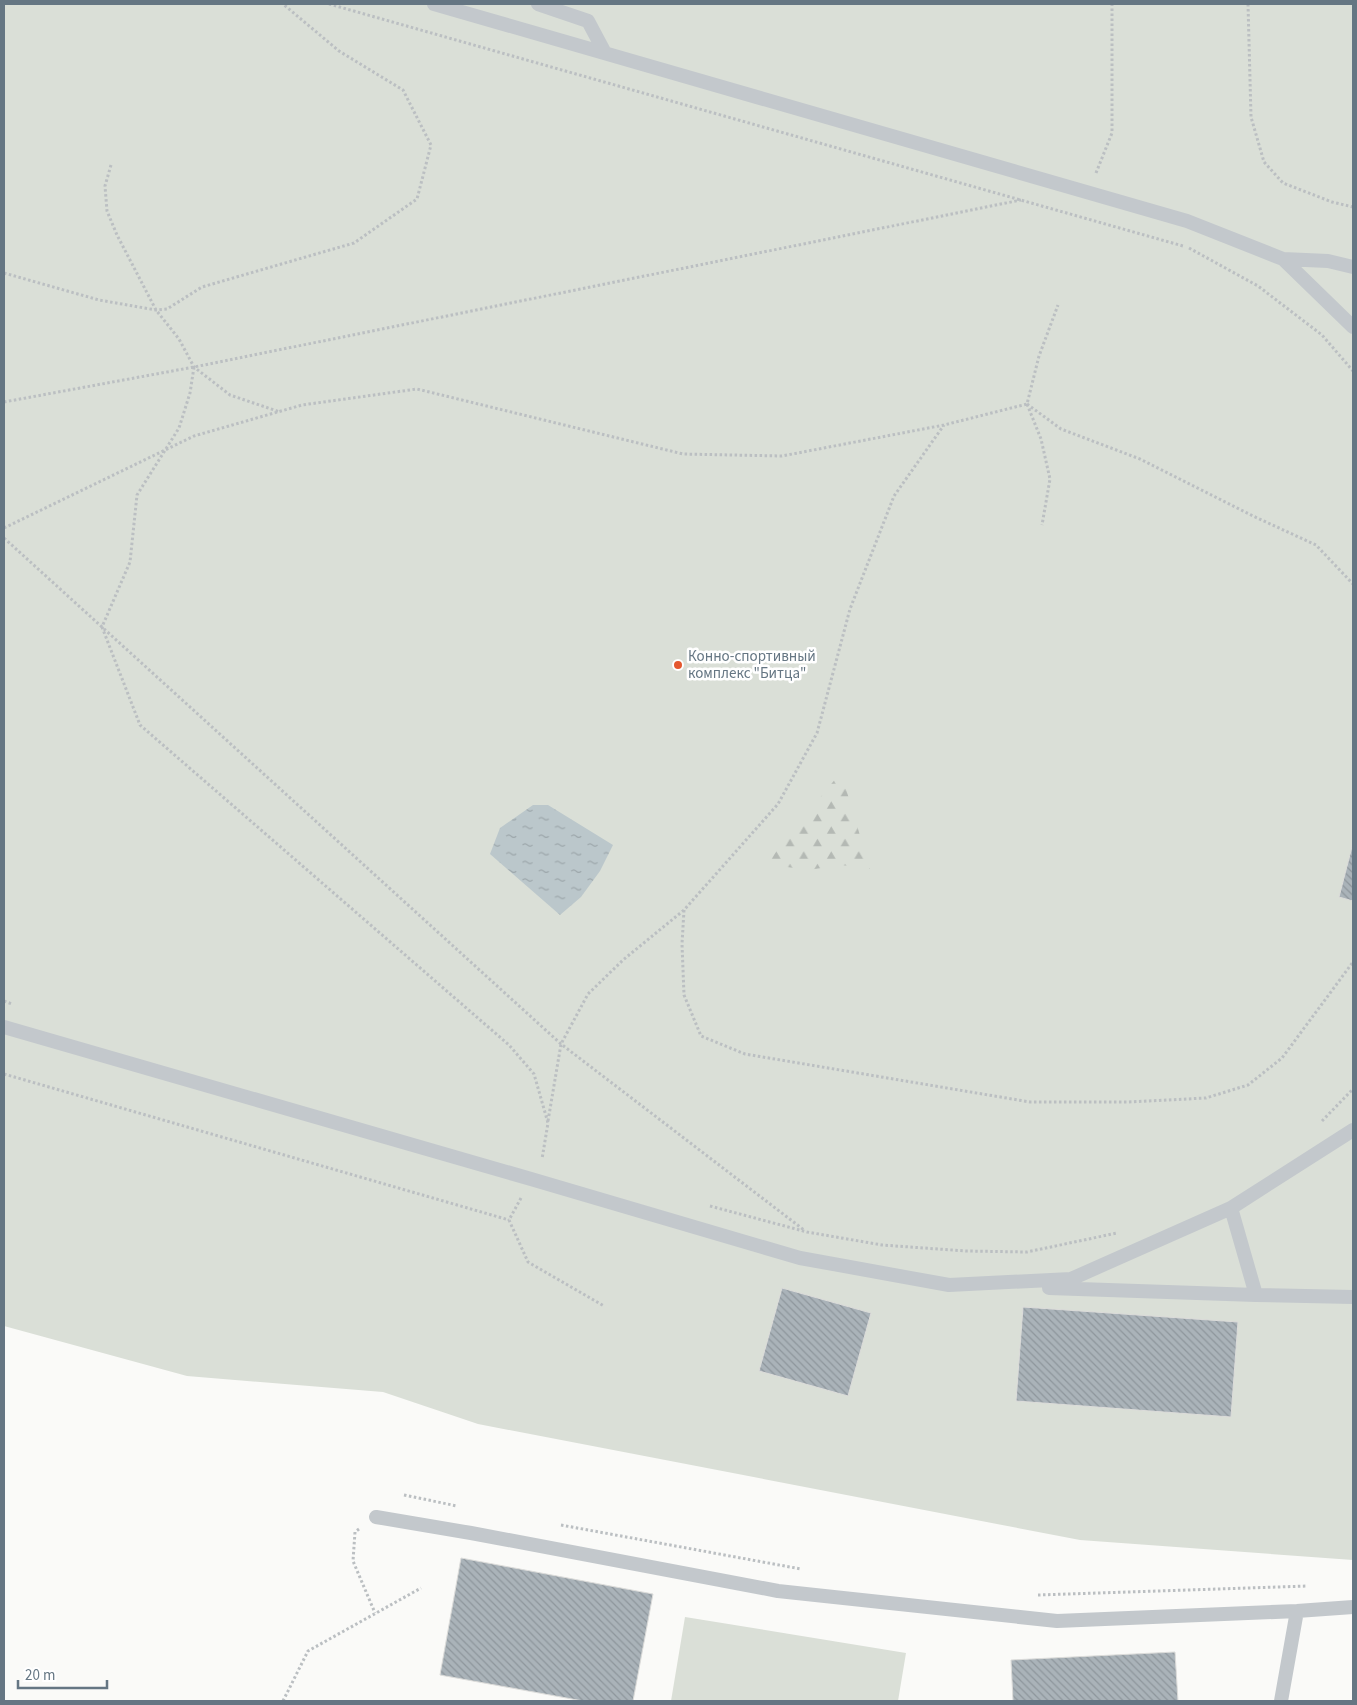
<svg xmlns="http://www.w3.org/2000/svg" width="1357" height="1705" font-family="'Source Sans 3',sans-serif">
<defs>
<pattern id="forest-firs" width="22" height="20" patternUnits="userSpaceOnUse" patternTransform="scale(1.25)"><rect width="22" height="20" fill="#dadfd7"/><path d="M5 1l3.5 6h-7zM16 11l3.5 6h-7z" fill="#b4b9b4"/></pattern>
<pattern id="water-ripples" width="26" height="14" patternUnits="userSpaceOnUse" patternTransform="scale(1.25)"><rect width="26" height="14" fill="#bbc7cb"/><path d="M2 4q2-2 4 0t4 0M15 11q2-2 4 0t4 0" fill="none" stroke="#9ca6aa"/></pattern>
<pattern id="building-back-hatch" width="6" height="6" patternUnits="userSpaceOnUse" patternTransform="scale(1.25)"><rect width="6" height="6" fill="#aab3b9"/><path d="M-1 5l2 2M0 0l6 6M5-1l2 2" fill="none" stroke="#8e969c"/></pattern>
</defs>
<rect width="100%" height="100%" fill="#fafaf8"/>
<path fill="#dadfd7" d="M4 4H1353V1560L1080 1540 478 1424 383 1392 187 1376 4 1326Z
M685 1617 906 1653 898 1701H671Z"/>
<path fill="url(#forest-firs)" d="M841 772 870 869 841 865 808 870 766 864Z"/>
<path fill="url(#water-ripples)" d="M533 805H548L613 845 600 871 581 897 560 915 490 854 500 828Z"/>
<path fill="url(#building-back-hatch)" stroke="#dcdcda" d="M1353 843V901L1339 897Z
M782 1288 871 1313 848 1396 759 1371Z
M1023 1307 1238 1322 1231 1417 1016 1401Z
M461 1558 653 1594 633 1701H583L440 1675Z
M1175 1652 1178 1701H1013L1011 1660Z"/>
<g fill="none" stroke-linecap="round" stroke-linejoin="round">
<path stroke="#bbbfc2" stroke-width="3" stroke-dasharray="2.5 2.5" stroke-linecap="butt" d="M329 4 1183 246
M1248 4 1251 117 1264 162 1283 183 1332 202 1353 207
M111 165 105 186 107 211 117 235 156 310 179 339 194 367 230 395 280 412
M1096 173 1112 133V4
M1189 248 1258 286 1322 335 1353 371
M4 273 99 300 156 310 167 309 202 287 354 243 417 199 431 145 403 90 339 51 283 4
M194 367 190 393 179 428 137 495 130 562 102 627 140 725 509 1045 534 1074 548 1123 542 1159
M4 402 194 367 1021 200
M1027 404 1061 429 1140 459 1253 516 1316 545 1353 584
M1027 404 1041 439 1050 479 1042 525
M4 528 194 436 302 405 417 389 683 454 782 456 944 425 1027 404 1039 356 1058 305
M4 538 561 1044 804 1230
M684 910 682 944 684 995 701 1036 745 1054 1030 1102H1128L1206 1098 1248 1085 1282 1058 1353 962
M4 1001 12 1004
M4 1074 509 1220
M548 1121 561 1044 588 994 623 960 684 910 778 804 817 733 850 609 894 496 944 425
M1322 1121 1353 1089
M521 1198 509 1220 528 1262 604 1306
M710 1206 807 1232 882 1245 966 1251 1027 1252 1117 1233
M404 1495 457 1506
M561 1525 801 1569
M359 1529 355 1532 353 1561 375 1613
M1038 1595 1307 1586
M283 1701 308 1651 421 1588"/>
<path stroke="#c3c8cc" stroke-width="14" d="M434 4 1187 221 1283 259 1353 327
M538 4 588 21 605 53
M1283 259 1328 261 1353 267
M4 1027 531 1179 800 1258 949 1285 1071 1279 1231 1208 1353 1130
M1231 1208 1256 1295
M1049 1288 1256 1295 1353 1297
M376 1517 471 1533 778 1591 1057 1621 1297 1611 1353 1607
M1281 1701 1297 1611"/>
</g>
<circle fill="#e4572e" stroke="#fff" stroke-width="2" cx="678" cy="665" r="5"/>
<g text-anchor="middle" stroke-width="5" stroke-linejoin="round" paint-order="stroke">
<g font-size="15" fill="#657683" stroke="#fff" text-anchor="start">
<text x="688" y="661">Конно-спортивный<tspan x="688" dy="17">комплекс "Битца"</tspan></text>
</g>
</g>
<rect width="1357" height="1705" fill="none" stroke="#657683" stroke-width="10"/>
<path d="M18 1680v8h89v-8" fill="none" stroke="#657683" stroke-width="2.5"/>
<text x="25" y="1680" font-size="15" fill="#657683" stroke="#ffffff" stroke-width="4" paint-order="stroke">20 m</text>
</svg>
